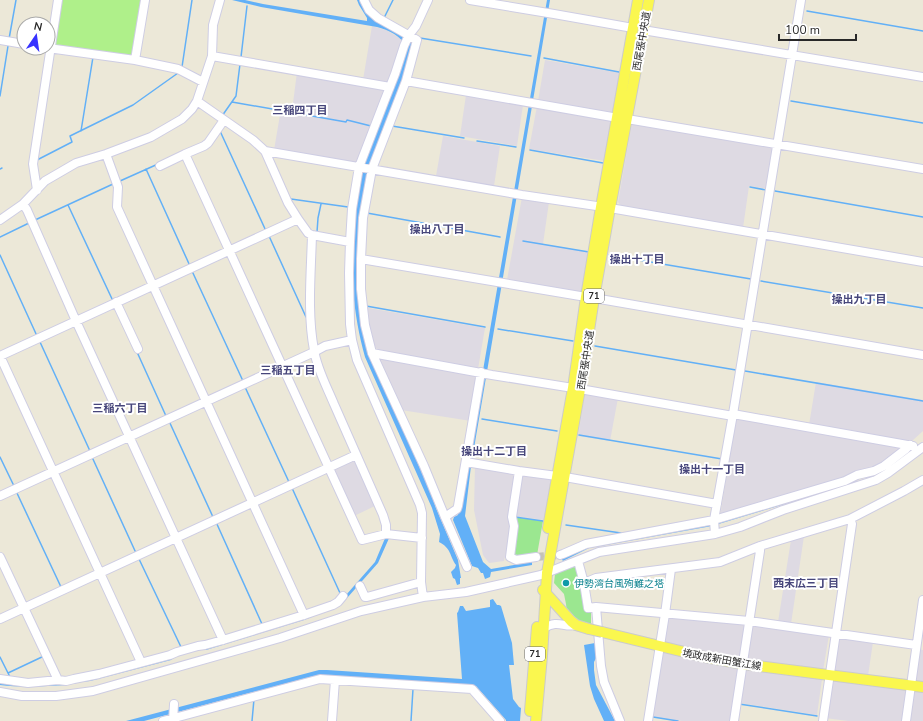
<svg xmlns="http://www.w3.org/2000/svg" width="923" height="721" font-family="'Nunito Sans','Noto Sans JP',sans-serif">
<rect width="100%" height="100%" fill="#ece8d8"/>
<path fill="#dedae3" d="M372 26 386 30 398 37 404 42 389 84 363 80Z
M545 60 620 73 614 112H604L538 101Z
M297 72 387 90 357 163H355L274 150 281 109 292 111Z
M466 95 523 105 517 146 460 136Z
M537 106 612 121 605 161 529 149Z
M632 123 774 147 768 189 749 186 743 228 622 207 618 202Z
M443 136 500 146 494 186 436 176Z
M522 197 549 202 543 244 589 252 583 292 571 291 507 280Z
M368 308 485 328 478 369 378 352 374 344 370 328Z
M377 357 479 375 471 421 401 410Z
M816 382 923 400V431L912 441 907 442 809 425Z
M585 394 593 396 594 394 618 398 610 441 578 436Z
M736 418 904 446 884 464 846 479 720 517Z
M355 457 377 505 354 516 333 469Z
M475 466 517 474 511 532 504 561 489 563 483 555 474 510Z
M520 474 551 479 544 520 514 516Z
M804 536 791 624 778 622 791 540Z
M666 616 746 623 742 658 738 659 664 645Z
M751 625 829 635 823 671 747 661Z
M837 637 873 642 868 676 832 672Z
M918 649 923 650V683L916 682 914 680Z
M663 651 737 665 740 669 733 721H682L651 717 662 653Z
M748 668 821 677 822 679 817 715 739 703 745 669Z
M830 679 907 690 903 721H848L825 718Z
M915 689 923 690V721H908L912 691Z"/>
<path fill="#9be790" d="M514 517 543 521 537 555 520 558 513 555Z
M575 564 591 611V626L575 620 567 612 566 604 564 594 554 583 555 574Z"/>
<path fill="#aff08a" d="M62 0H141L132 57 57 46 55 43Z"/>
<path fill="#62b0f7" d="M232 0H245L263 4 367 21V18L359 5 357 0H359L365 11 370 17 415 41 405 76 370 165 358 288 371 356 432 496 436 508 458 560 461 578H460V584L457 585 455 579 453 578 451 572 455 568 456 565C449 555 452 549 439 542L440 534 432 508 365 357C359 336 355 313 353 290H351L355 208 363 170V163L390 97 406 47C402 36 388 30 377 27L261 7Z
M547 0H550L471 466 465 516 483 562 491 569 532 562V565L491 572 490 577 485 579 483 573H481L478 568 472 566 453 520 454 517 458 515Z
M820 490 821 493 712 526 589 548 563 561 561 558 588 545 711 523Z
M386 536H390L378 563 340 606 304 620 206 650H197L176 656 171 660 90 681 71 683 68 685C45 686 23 688 0 685V682H67L339 603 375 562Z
M493 599 497 605H499L501 606 512 643 514 665H509L513 699 519 707 521 708 520 721H506V720L476 686 322 675 314 676 144 721H126L319 670H327L462 679 457 613 458 612 460 606H463L466 611 490 607V600Z
M595 643 597 656 594 662V670L596 685 615 721H604L594 699 590 686 584 645Z"/>
<g fill="none" stroke-linecap="round" stroke-linejoin="round">
<path stroke="#62b0f7" stroke-width="1.5" d="M807 11 923 31
M384 18 393 0
M420 38 531 56
M9 39 16 0
M241 57 247 6
M544 58 619 72
M182 67 192 0
M0 96 8 46
M791 101 923 123
M232 102 346 122 347 120 371 126
M222 116 236 96 240 64
M392 126 464 138
M81 131 93 57
M220 131 266 231
M477 141 516 147
M530 150 603 163
M37 160 72 142 70 136 133 105 178 73
M0 169 2 168
M146 169 190 266
M120 181 158 164
M750 187 766 190
M775 191 923 217
M291 199 348 207
M68 205 113 301
M367 213 500 237
M35 220 113 184
M317 232 318 218 321 204
M269 236 306 317H307
M0 237 29 223
M523 241 589 252
M0 255 37 336
M609 255 751 279
M192 271 243 381
M761 281 923 308
M366 306 485 327
M498 329 573 341
M40 342 90 451
M595 346 736 370
M137 352 166 416
M745 371 923 401
M245 387 289 482
M482 419 557 431
M169 421 213 517
M579 435 722 459
M0 457 14 486
M92 457 136 553
M292 488 340 593
M16 491 61 587
M515 517 543 521
M216 522 262 624
M566 525 621 533
M139 559 181 647
M0 657 10 677
M8 673 44 656
M739 704 817 716
M653 717 678 721
M252 721 254 699
M411 721 413 689"/>
<path stroke="#c5c2b5" stroke-width="8" stroke-dasharray="8 4" stroke-linecap="butt" d="M536 557 560 555"/>
<g stroke="#cecde3" stroke-width="10">
<path id="minor" d="M364 0 369 10 378 18 417 40 406 81
M470 0 554 14 633 28
M643 30 923 77
M0 40 24 44
M48 48 135 60 178 69 203 82
M212 56 390 87
M135 60 145 0
M197 101 253 140 265 151 288 203 298 219 308 233 312 235C311 273 307 313 314 350 317 369 327 387 334 404 350 441 367 478 383 515L386 525V534
M627 119 923 169
M224 120 208 143 204 146 185 154 362 540 386 534 422 538
M265 151 522 195 610 208 923 262
M106 154 118 187 117 207 304 615
M160 166 185 154
M37 190 33 164 58 0
M23 204 27 210 76 321 223 640
M0 220 23 204 45 181 76 163 106 154 151 137 182 119 192 109 197 101 212 56 213 25 220 0
M312 235 350 242
M361 259 586 297
M594 298 923 355
M116 302 138 349
M372 353 492 375 573 388
M0 356 141 662
M0 356 298 219
M580 389 733 416
M733 414 913 446
M466 462 519 471 557 476
M519 471 512 517 514 526 510 557 516 560 536 557
M565 477 717 504
M0 496 314 352 325 346 352 340
M445 517 457 509 458 506 481 372
M715 534 714 520 733 414 801 0
M560 555 563 554 586 544 714 520 845 481 857 475 874 471 884 466 906 449 910 445
M0 557 58 680
M578 561 584 583 588 608 596 607 749 621 916 645
M467 567 445 517 424 466 372 353 365 325 361 289V259L363 218 372 169 406 81 618 118
M584 583 596 578 720 562 760 546 850 519 904 491 923 480
M360 586 365 597H367L421 582
M423 597 421 582 422 513 420 505 357 360 352 340 350 324 349 273 350 242 352 209 359 167 384 102 395 74 404 46 409 35 416 26 428 0
M596 607 601 666 604 682 620 721
M0 619 356 455
M544 628C559 619 563 628 576 625
M0 679 28 683 58 680 66 681 74 679 99 674 170 655 177 652 198 646 205 645 223 640 304 615 333 605 338 602 343 596
M0 692 22 696H56L93 691 280 638 361 611 423 597 466 592 541 575 599 552 715 534 740 527 783 510 876 480 888 473 923 447
M163 721 320 679 472 689 500 721
M173 721 174 704
M332 721 335 680
M648 721 665 614 671 569
M734 721 760 551V546
M823 721 852 524 850 519
M906 721 923 600"/>
</g>
<g stroke="#cbcbcb" stroke-width="12">
<path id="major" d="M548 528 573 388 586 297 601 207 638 0
M543 590 571 621 576 625 589 629
M602 632 705 657 743 664 923 687
M530 711 537 627
M536 721 542 656 547 573 580 389 594 298 610 208 649 0"/>
</g>
<use href="#minor" stroke="#fff" stroke-width="8"/>
<use href="#major" stroke="#faf74f" stroke-width="10"/>
<g stroke="#cbcbcb" stroke-width="12" stroke-linecap="butt">
<path id="major-bridge" d="M589 629 602 632"/>
</g>
<use href="#major-bridge" stroke="#faf74f" stroke-width="10"/>
</g>
<circle fill="#0f9aa8" stroke="#fff" stroke-width="1.5" cx="566" cy="583" r="4"/>
<g text-anchor="middle" stroke-width="4" stroke-linejoin="round" paint-order="stroke">
<g fill="#fff" stroke="#686868" stroke-width="1">
<rect x="584" y="289" width="20" height="14" rx="3"/>
<rect x="525" y="647" width="20" height="14" rx="3"/>
</g>
<g font-size="9" font-weight="bold" fill="#282828">
<text x="594" y="299">71</text>
<text x="535" y="657">71</text>
</g>
<g font-size="10" fill="#282828" stroke="#fff">
<text transform="translate(641 41) rotate(-80)" y="4">西尾張中央道</text>
<text transform="translate(585 360) rotate(-81)" y="4">西尾張中央道</text>
<text transform="translate(722 659) rotate(10)" y="4">境政成新田蟹江線</text>
</g>
<g font-size="10" fill="#0d838f" stroke="#fff" text-anchor="start">
<text x="574" y="587">伊勢湾台風殉難之塔</text>
</g>
<g font-size="11" font-weight="bold" fill="#47467b" stroke="#fff">
<text x="300" y="114">三稲四丁目</text>
<text x="437" y="233">操出八丁目</text>
<text x="637" y="263">操出十丁目</text>
<text x="859" y="303">操出九丁目</text>
<text x="288" y="374">三稲五丁目</text>
<text x="120" y="412">三稲六丁目</text>
<text x="494" y="455">操出十二丁目</text>
<text x="712" y="473">操出十一丁目</text>
<text x="806" y="587">西末広三丁目</text>
</g>
</g>
<g transform="translate(36 36) rotate(13)"><circle r="19" fill="#ffffff" stroke="#a9a9a9"/>
<path d="M0-3L7 15L0 10L-7 15Z" fill="#3732ff"/>
<text y="-6" font-size="11" font-weight="bold" text-anchor="middle" fill="#282828">N</text>
</g>
<path d="M779 34v6h77v-6" fill="none" stroke="#282828" stroke-width="2"/>
<text x="785" y="34" font-size="12" fill="#282828" stroke="#ffffff" stroke-width="3" paint-order="stroke">100 m</text>
</svg>
